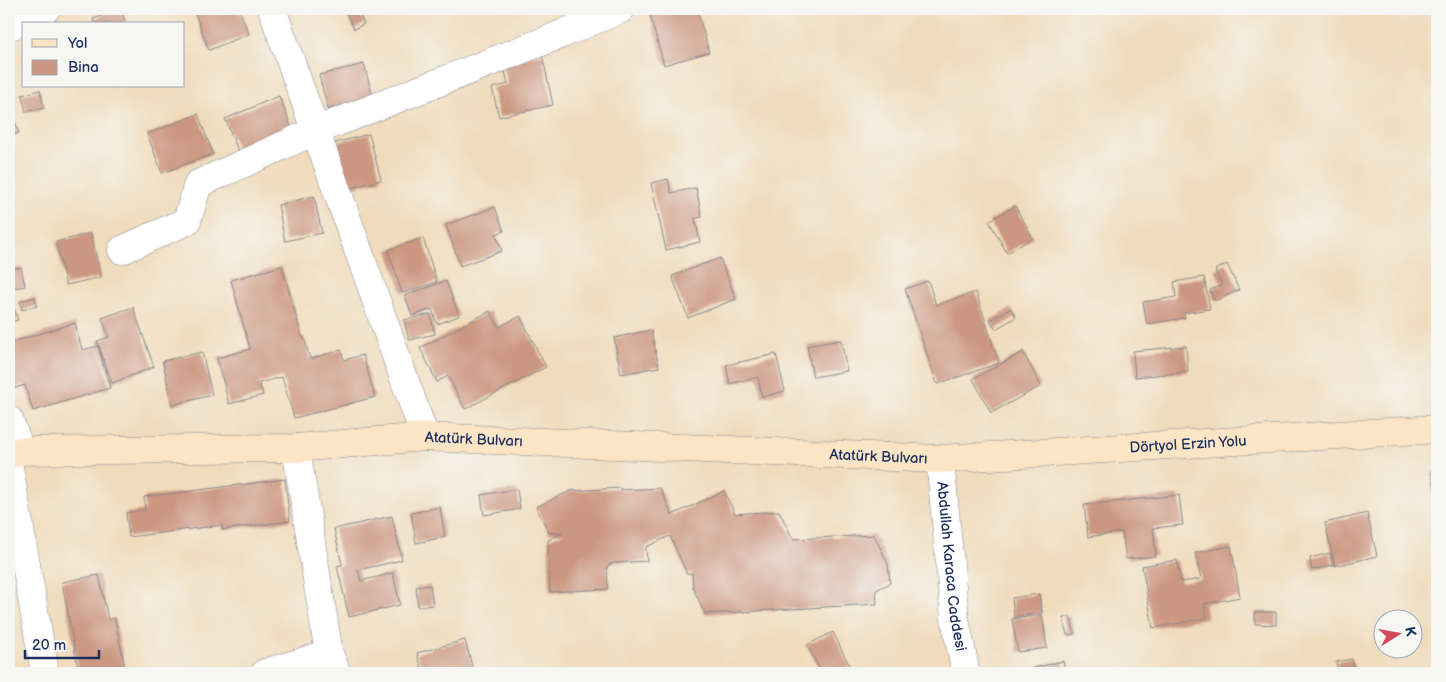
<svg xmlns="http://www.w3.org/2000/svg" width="1446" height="682" font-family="'Balsamiq Sans',sans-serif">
<rect width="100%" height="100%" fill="#f6f6f2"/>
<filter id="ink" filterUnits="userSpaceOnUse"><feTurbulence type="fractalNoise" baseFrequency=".02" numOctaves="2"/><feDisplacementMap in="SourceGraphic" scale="10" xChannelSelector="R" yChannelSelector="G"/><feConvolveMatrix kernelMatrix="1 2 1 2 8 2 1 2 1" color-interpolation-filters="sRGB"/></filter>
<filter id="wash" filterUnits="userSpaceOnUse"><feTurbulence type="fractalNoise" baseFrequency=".0096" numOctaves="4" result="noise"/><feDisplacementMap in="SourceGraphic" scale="20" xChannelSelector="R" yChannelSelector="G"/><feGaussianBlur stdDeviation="1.12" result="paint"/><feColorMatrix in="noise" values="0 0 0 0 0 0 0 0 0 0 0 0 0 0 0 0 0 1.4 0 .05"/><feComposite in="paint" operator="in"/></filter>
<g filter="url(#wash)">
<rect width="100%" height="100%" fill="#f0dcbc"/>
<g id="blocks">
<path fill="#cc9781" d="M121 9 125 21 116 24H95L93 19Z
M193 9H239L249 34 209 50Z
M354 9H357L364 24 354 29 346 13Z
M648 9H697L709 52 664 65Z
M542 54 553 105 499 117 492 88 508 84 503 63Z
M364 64 373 98 328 109 319 75Z
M40 90 44 108 26 112 22 95Z
M279 96 293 131 239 153 225 119Z
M9 105 19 133 9 137Z
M198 114 213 154 162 173 147 134Z
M369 134 381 180 347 189 335 143Z
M668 179 671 193 696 188 702 217 695 218 700 242 666 250 651 183Z
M314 196 322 233 285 241 278 205Z
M1015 206 1033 238 1007 253 989 221Z
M495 207 504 231 496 234 502 251 460 266 446 225Z
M9 225 13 240 9 241Z
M91 233 101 277 66 285 56 242Z
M423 238 437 282 402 293 388 250Z
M720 258 736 299 688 318 672 276Z
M1227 264 1239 290 1215 301 1210 290 1222 285 1215 270Z
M282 266 302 337H304L310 359 341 350 344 360 363 355 375 397 294 418 282 377 259 383 263 395 229 404 217 358 250 349 231 280Z
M21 267 25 286 9 289V270Z
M1204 277 1210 309 1184 313 1185 318 1147 324 1143 302 1176 297 1174 282Z
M446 281 459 316 437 324 432 309 412 316 405 295Z
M928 281 936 305 976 292 999 363 937 384 905 289Z
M35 297 37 306 22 310 20 301Z
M12 302 18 320 9 323V303Z
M133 307 154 367 112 383 97 341 109 337 102 318Z
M1011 308 1016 317 996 329 990 320Z
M490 311 499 327 520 316 546 367 465 409 448 376 437 382 420 348Z
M430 314 435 334 409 340 404 320Z
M75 323 82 350 98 346 110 388 33 411 25 385 9 390V343Z
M651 330 659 367 621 374 614 338Z
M841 340 847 371 813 377 807 346Z
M1186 346 1188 372 1135 377 1133 351Z
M202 352 212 395 172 405 163 361Z
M1023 352 1041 386 991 413 973 379Z
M776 354 785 391 762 397 758 377 730 384 726 365Z
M1437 471V495L1436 496 1432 472Z
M285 479 290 521 222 530V525L129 537 126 513 145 510 144 497Z
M620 488 622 490 660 488 672 515 724 491 735 514 779 511 793 539 874 535 888 564 890 583 876 590 877 604 705 614 693 588 692 573H686L685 569 670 536 646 547 647 561 613 563 607 566 608 589 550 592 548 540 563 533H549L536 507 570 491Z
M517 489 520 509 484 515 481 495Z
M1179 495 1183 525 1153 528 1156 556 1126 559 1122 532 1088 537 1084 505Z
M440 507 445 537 416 543 411 513Z
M1367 513 1377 556 1335 566 1325 523Z
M392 516 402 560 358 570 361 581 393 573 400 605 349 617 337 566 342 565 334 529Z
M1231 546 1240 597 1204 604 1207 618 1153 628 1142 566 1177 560 1181 582 1201 579 1195 553Z
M1330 553 1333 565 1312 570 1310 558Z
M99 575 108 620 115 618 126 673H79L62 582Z
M430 585 433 605 418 607 416 587Z
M1039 594 1042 613 1014 617 1012 598Z
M1255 612H1276V625L1255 624Z
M1042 615 1047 648 1018 652 1012 619Z
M1070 616 1075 634 1067 635 1063 618Z
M833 632 850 667 837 673H821L807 645Z
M465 640 474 673H423L417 653Z
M1352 659 1355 673H1338L1336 662Z
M1063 661 1066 673H1030L1029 669Z"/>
</g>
</g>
<g filter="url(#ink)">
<use href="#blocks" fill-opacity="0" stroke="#86868d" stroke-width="1"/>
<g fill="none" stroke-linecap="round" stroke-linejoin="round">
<g stroke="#86868d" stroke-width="29">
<g id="minor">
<path d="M272 9 425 437"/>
<path d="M9 27 46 9"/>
<path d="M122 250 187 221 198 184 315 131 562 34 621 9"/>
<path d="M296 448 329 654 337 673"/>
<path id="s1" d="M940 459 955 619 966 673"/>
<path d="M9 467 45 673"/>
<path d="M265 673 329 654"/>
</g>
</g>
<g stroke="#86868d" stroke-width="29">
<path id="tertiary" d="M9 420 21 451"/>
</g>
<g stroke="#86868d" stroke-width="29">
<g id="secondary">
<path id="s2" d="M9 455 21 451 296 448 425 437 940 459 1437 429"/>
</g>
</g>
<use href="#minor" stroke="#fff" stroke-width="28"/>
<use href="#tertiary" stroke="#fff" stroke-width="28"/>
<use href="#secondary" stroke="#fce5c4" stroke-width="28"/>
</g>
</g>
<g text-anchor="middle" stroke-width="5" stroke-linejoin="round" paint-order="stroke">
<g font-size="15" fill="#1b2f5e" stroke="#f6f6f2">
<text dy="5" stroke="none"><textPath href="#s2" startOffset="466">Atatürk Bulvarı</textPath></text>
<text dy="5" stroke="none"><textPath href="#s2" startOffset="1181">Dörtyol Erzin Yolu</textPath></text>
<text dy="5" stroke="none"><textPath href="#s2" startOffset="871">Atatürk Bulvarı</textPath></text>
<text dy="5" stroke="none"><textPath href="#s1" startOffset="108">Abdullah Karaca Caddesi</textPath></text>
</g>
</g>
<rect width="1446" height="682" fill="none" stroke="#f6f6f2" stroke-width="30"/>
<rect x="22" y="22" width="162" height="65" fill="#f6f6f2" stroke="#9ea6b7"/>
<rect x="32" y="39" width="25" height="8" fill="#fce5c4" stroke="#9ea6b7"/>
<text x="68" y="48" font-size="15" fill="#1b2f5e">Yol</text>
<rect x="32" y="60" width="25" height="15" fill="#cc9781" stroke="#9ea6b7"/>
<text x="68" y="72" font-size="15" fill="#1b2f5e">Bina</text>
<g transform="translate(1398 634) rotate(79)"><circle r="24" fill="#f6f6f2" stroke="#9ea6b7"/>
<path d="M0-4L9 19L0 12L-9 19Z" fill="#d1495b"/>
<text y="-8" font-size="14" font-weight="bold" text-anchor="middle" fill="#1b2f5e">K</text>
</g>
<path d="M25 650v8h74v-8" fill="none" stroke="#1b2f5e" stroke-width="2.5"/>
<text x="32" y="650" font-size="15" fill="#1b2f5e" stroke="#f6f6f2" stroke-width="4" paint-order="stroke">20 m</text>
</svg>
